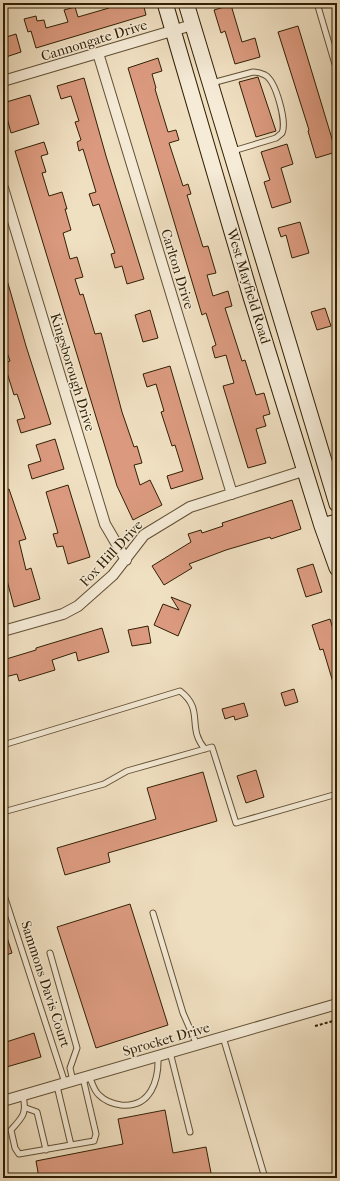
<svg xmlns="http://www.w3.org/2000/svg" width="340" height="1181" font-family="'IM FELL French Canon',serif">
<rect width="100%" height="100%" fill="#f0e0c2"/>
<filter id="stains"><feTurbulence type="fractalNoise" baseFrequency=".005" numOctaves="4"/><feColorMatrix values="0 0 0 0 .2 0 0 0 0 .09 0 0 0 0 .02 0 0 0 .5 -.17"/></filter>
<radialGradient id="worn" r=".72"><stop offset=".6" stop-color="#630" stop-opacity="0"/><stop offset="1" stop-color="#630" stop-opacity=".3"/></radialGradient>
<path fill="#db9a7f" stroke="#312004" d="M107 3H143L146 15 36 48 31 31 28 32 24 19 36 16 37 21 44 20 46 28 68 22 64 10 75 7 78 17 109 8Z
M231 5 242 42 255 38 260 57 235 64 225 31 221 33 214 10Z
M298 26 336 152 316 158 308 131 309 130 278 32Z
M16 34 21 52 3 58V38Z
M158 58 162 71 152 74 156 88 155 89 168 132 176 130 179 140 169 143 183 186 188 184 191 194 187 195 203 247 208 246 216 273 207 275 213 296 228 291 232 306 225 308 242 361 245 360 256 395 264 393 270 414 263 416 266 426 256 429 266 463 248 468 223 386 234 383 226 355 215 358 212 347 216 345 206 313 202 315 128 68Z
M258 77 276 131 256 137 239 82Z
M84 78 106 156 144 279 127 284 122 266 115 268 111 254 115 253 99 204 93 206 89 194 96 192 83 149 79 151 77 142 81 140 75 122 79 121 71 96 61 99 57 86Z
M30 95 39 124 11 133 3 103Z
M44 142 48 154 41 156 46 172 42 173 49 196 62 192 67 209H65L71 230 63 233 70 259 77 257 83 277 75 279 80 295 83 294 95 334 101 333 122 412 134 447 137 446 142 463 134 465 140 485 150 480 162 505 133 520 117 486 15 151Z
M287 144 293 164 281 168 291 202 272 208 264 182 270 180 261 152Z
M300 222 309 253 292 258 286 235 281 237 278 228Z
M3 273H5L26 346 51 424 21 433 17 420 25 418 17 394 14 395 4 363 10 361 4 344H3Z
M325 308 331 326 317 330 311 312Z
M150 310 158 338 143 342 135 315Z
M170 366 203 479 171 489 167 476 183 471 175 445 172 446 161 412 164 411 156 384 147 387 143 374Z
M55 439 64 469 32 479 28 465 41 461 36 445Z
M68 485 90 557 68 564 63 546 57 547 53 534 58 533 46 492Z
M9 489 26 539 19 541 26 570 31 568 40 599 14 607 3 565V491Z
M292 500 301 529 271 539 270 537 226 550 189 564 192 568 164 585 152 566 191 542 188 534 201 530 202 533 223 526 222 523Z
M313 564 322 592 306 597 297 569Z
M171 597 191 605 178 636 154 625 163 604 179 610Z
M330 619 337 642V688L335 689 323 649 320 650 312 625Z
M148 626 151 643 132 646 128 630Z
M102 628 109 652 78 661 76 652 52 660 55 670 19 681 17 674 5 677 3 660 36 650V648Z
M294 689 298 702 285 706 281 693Z
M244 703 248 716 235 720 234 716 225 719 222 709Z
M256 770 264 797 246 803 237 776Z
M203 772 217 821 108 853 110 862 65 875 57 848 156 819 147 788Z
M130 904 168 1025 96 1048 57 927Z
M3 931H5L12 953 3 956Z
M34 1033 41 1057 3 1068V1043Z
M165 1110 173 1153 206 1147 212 1178H39L36 1161 123 1144 118 1119Z"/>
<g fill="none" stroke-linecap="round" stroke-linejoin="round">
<g stroke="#615034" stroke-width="7">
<path id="lane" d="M317 3 337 71
M212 83 253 72C257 72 261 73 265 75 276 81 287 122 282 133L276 138 233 151
M3 745 180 691C205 710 186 727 205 749
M3 812 104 784 127 771 212 747 236 823 337 794
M3 892 65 1083
M153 913 183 1013 197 1045
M50 953 77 1048 70 1068 73 1081
M223 1037 265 1178
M170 1052 190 1132
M89 1076C92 1082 94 1091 99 1095 105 1101 114 1104 121 1105 151 1108 159 1080 158 1056
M57 1086 71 1145
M23 1096C27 1113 23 1117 11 1130L15 1148 19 1154 94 1141 96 1134 83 1078
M26 1108 37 1112 46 1150"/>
</g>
<g stroke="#615034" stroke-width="12">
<path id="street" d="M98 53 232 494
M3 81 192 25
M3 188 105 524 126 560
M3 631 63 614 78 606 113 575 144 535 190 507 306 470
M3 1101 337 1004"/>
</g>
<g stroke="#312004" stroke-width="17">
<path id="secondary" d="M165 3 251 297 322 526 337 568
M186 3 337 504
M322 526 337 522"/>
</g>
<path stroke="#312004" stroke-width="2" stroke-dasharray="3 2" stroke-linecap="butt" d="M335 579 337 585
M315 1026 337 1020"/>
<use href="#lane" stroke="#f5ebd7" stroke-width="5"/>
<use href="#street" stroke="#f5ebd7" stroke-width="10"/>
<use href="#secondary" stroke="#f5ebd7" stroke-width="15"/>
</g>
<g text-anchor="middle" stroke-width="3" stroke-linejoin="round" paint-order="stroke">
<g font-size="14" fill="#312004" stroke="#f5ebd7">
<text transform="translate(94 40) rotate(-17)" y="5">Cannongate Drive</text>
<text transform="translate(178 269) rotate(73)" y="5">Carlton Drive</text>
<text transform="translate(249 286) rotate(73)" y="5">West Mayfield Road</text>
<text transform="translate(73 372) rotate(73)" y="5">Kingsborough Drive</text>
<text transform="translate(111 553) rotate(-47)" y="5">Fox Hill Drive</text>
<text transform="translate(46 984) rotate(72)" y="5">Sammons Davis Court</text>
<text transform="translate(166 1039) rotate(-16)" y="5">Sprocket Drive</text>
</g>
</g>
<rect width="340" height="1181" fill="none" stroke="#f0e0c2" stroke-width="16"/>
<rect x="4" y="4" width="332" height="1173" fill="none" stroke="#312004" stroke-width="2"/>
<rect x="8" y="8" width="324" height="1165" fill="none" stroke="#312004"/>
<rect width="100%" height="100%" filter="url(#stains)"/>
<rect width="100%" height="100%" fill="url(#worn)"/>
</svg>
